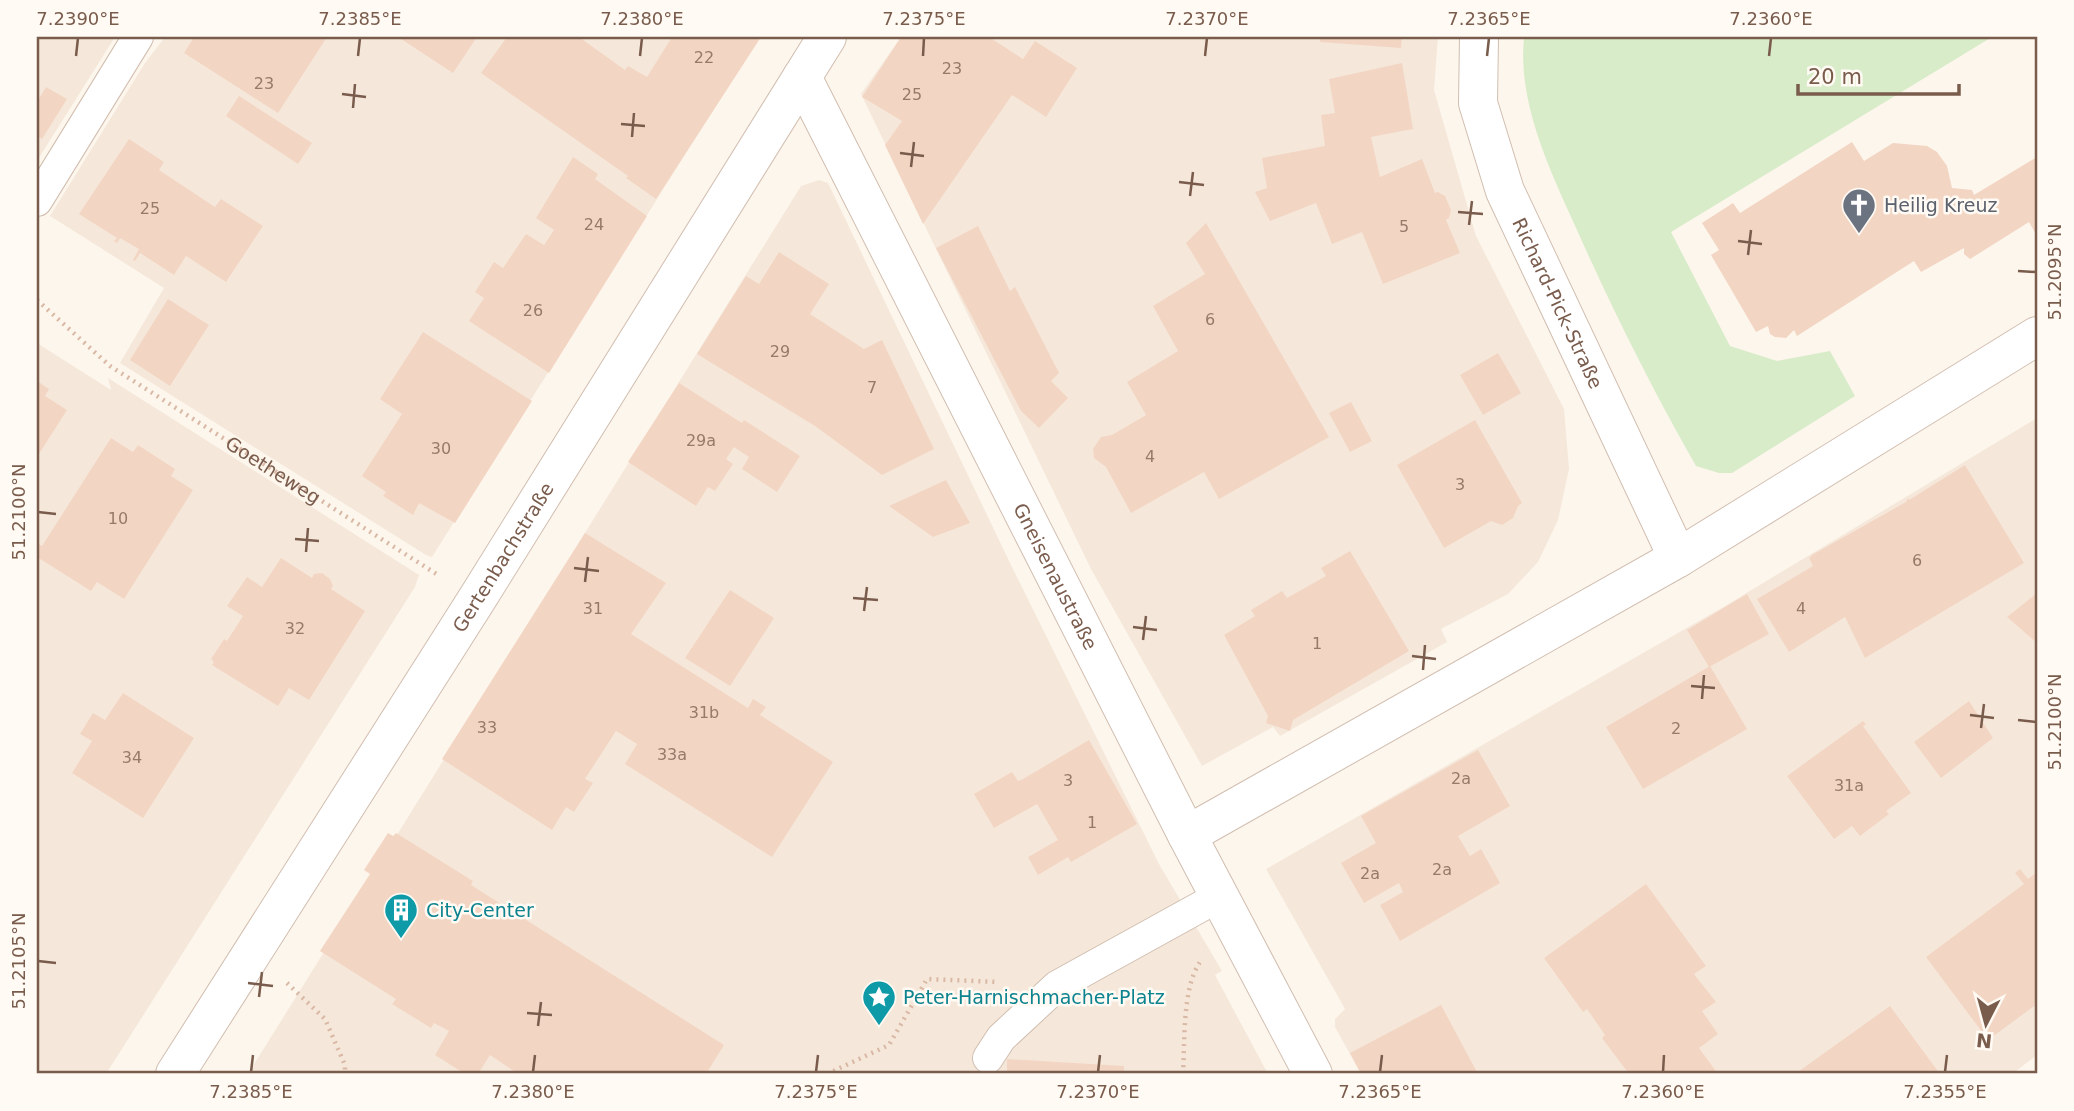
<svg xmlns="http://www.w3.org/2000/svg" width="2074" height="1111" font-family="'DejaVu Sans',sans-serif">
<rect width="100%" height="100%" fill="#fdf6ec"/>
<path fill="#f5e8da" d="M37 37H115L37 161Z
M165 37H759L432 557 426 555 120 363 164 288 50 216 145 63Z
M901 37H1438L1434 90 1476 236 1564 409 1569 469 1558 520 1538 562 1508 594 1441 629 1447 642 1280 736 1273 727 1202 766 1091 569 861 94Z
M819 180 828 183 1011 565 1159 864 1222 971 1215 975 1268 1074H248L801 186Z
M37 343 111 390 108 378 419 575 415 587 106 1074H37Z
M2037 418V1055L2012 1074H1361L1335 1027V1019L1345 1009 1266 869 1725 606Z"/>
<path fill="#d8ecc9" d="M1524 37H1992L1671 232 1730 346 1777 361 1830 351 1855 396 1732 473H1719L1696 466C1654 392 1616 317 1581 239 1553 176 1517 107 1524 37Z"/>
<path fill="#f3d5c3" d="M194 37H327L278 113 184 53Z
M398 37H477L453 73Z
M507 37H579L625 70 628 66 647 77 672 37H761L656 199 626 178 628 176 481 73Z
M901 37H989L1023 59 1035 41 1077 68 1046 117 1012 95 923 224 885 145 902 121 862 97Z
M1321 37H1402L1401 48 1320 42Z
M1402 63 1413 129 1371 137 1380 177 1422 159 1435 193 1438 192 1445 196 1451 210 1449 218 1446 220 1460 253 1383 284 1362 232 1332 244 1316 203 1270 221 1255 192 1267 188 1262 158 1325 146 1321 115 1335 113 1329 79Z
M46 87 67 99 42 139 37 136V102Z
M239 96 312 143 298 164 226 116Z
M129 139 164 162 159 170 215 207 221 199 263 226 226 282 186 256 174 275 140 253 135 261 133 260 139 249 120 238 117 243 114 241 117 238 79 214Z
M1852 142 1864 161 1893 143 1927 146 1937 152 1947 166 1952 188 1972 190 1974 195 2037 157V236L2029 222 1970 259 1964 254V248L1921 272 1914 261 1797 336 1794 330 1786 338 1775 337 1770 334 1768 326 1756 332 1711 255 1719 250 1702 223 1733 203 1740 213Z
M573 157 598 174 595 179 647 216 549 373 469 321 484 298 475 292 494 262 503 268 526 234 544 245 554 230 536 218Z
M1206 223 1329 437 1219 499 1204 472 1131 513 1106 467 1094 458 1093 449 1101 437 1112 435 1146 415 1127 382 1178 351 1153 306 1205 274 1186 243Z
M978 226 1010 291 1015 287 1059 373 1051 381 1068 398 1039 428 1021 411 936 248Z
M779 252 829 284 810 314 864 349 882 340 934 449 882 475 815 426 697 354 746 276 759 284Z
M168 299 209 325 170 386 130 360Z
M423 332 532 401 455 523 419 503 413 515 383 496 386 492 362 476 402 414 380 399Z
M1498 353 1521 393 1483 415 1460 375Z
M37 381 49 389 45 396 67 410 37 457Z
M679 383 742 423 744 420 800 456 777 492 742 469 749 457 734 447 726 459 733 464 715 491 708 487 696 506 628 462Z
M1351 402 1372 441 1350 452 1329 413Z
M1475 420 1522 503 1518 506 1513 518 1502 525 1491 521 1444 548 1397 465Z
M111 438 133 452 138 445 175 469 171 476 193 490 124 599 97 582 91 591 37 557V543L42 546Z
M1965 465 2024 563 1865 658 1845 617 1789 652 1757 599 1813 566 1809 558 1812 555 1906 502 1908 498 1909 500Z
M946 480 970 523 933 537 889 506Z
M585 533 666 583 631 634 748 708 753 699 766 707 760 715 833 762 772 857 625 764 637 744 616 731 585 779 593 783 574 812 566 807 552 830 442 759Z
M1350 551 1409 651 1293 720 1290 731 1266 723 1268 716 1224 635 1255 616 1251 610 1282 591 1287 598 1326 576 1321 568Z
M281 558 312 578 314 574 322 573 330 579 333 586 331 589 365 611 309 700 289 688 278 706 212 665 214 662 211 659 224 639 227 641 243 616 227 606 247 577 262 587Z
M730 590 774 618 730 686 685 658Z
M2037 593V643L2007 617Z
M1747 594 1769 634 1709 667 1687 630Z
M1710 666 1747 729 1643 789 1606 727Z
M123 693 194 738 143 818 72 773 92 741 80 734 93 713 105 720Z
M1969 701 1993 738 1941 778 1914 742Z
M1863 721 1866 724 1863 726 1911 793 1886 811 1889 814 1860 836 1852 826 1834 839 1787 776Z
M1089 740 1137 824 1071 862 1068 857 1038 875 1028 857 1058 840 1037 804 994 828 974 794 1012 772 1018 781 1023 779Z
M1478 750 1510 806 1458 836 1470 856 1481 849 1500 883 1400 941 1380 905 1403 892 1399 883 1364 903 1341 863 1376 843 1361 816Z
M388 833 393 836 396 833 473 881 471 885 724 1045 706 1074H518L490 1055 478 1074H465L435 1055 449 1031 434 1023 431 1028 392 1004 396 999 320 951 370 874 364 870Z
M2020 869 2028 879 2037 872V1004L1988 1040 1926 957 2024 884 2015 873Z
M1646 884 1706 966 1694 974 1716 1002 1702 1011 1718 1034 1699 1048 1718 1074H1629L1602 1038 1605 1035 1587 1009 1583 1012 1544 958Z
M1441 1005 1478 1074H1361L1350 1053Z
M1890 1006 1940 1074H1795Z
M1007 1059 1124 1066V1074H1007Z"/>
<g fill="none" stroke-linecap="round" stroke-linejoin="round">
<g stroke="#d1beb0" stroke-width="32">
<path id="lane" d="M37 201 138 37
M988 1058 1001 1038 1057 986 1220 896"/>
</g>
<g stroke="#d1beb0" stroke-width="40">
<g id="street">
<path id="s2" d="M1479 37 1478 103 1505 191 1678 558"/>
<path id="s3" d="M802 77 1187 835 1313 1074"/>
<path d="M1187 835 1678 558 2037 336"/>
<path id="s4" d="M175 1074 477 599 827 37"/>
</g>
</g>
<g stroke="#d9b8a5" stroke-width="4.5" stroke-dasharray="2 5" stroke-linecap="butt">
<path id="s1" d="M37 300 110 366 438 575"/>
<path d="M287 983 325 1019 345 1065V1074"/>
<path d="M827 1074 889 1045 927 979 999 982"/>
<path d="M1183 1074C1185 1043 1182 988 1200 962"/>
</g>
<use href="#lane" stroke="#fff" stroke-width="30"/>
<use href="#street" stroke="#fff" stroke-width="38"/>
</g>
<path fill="none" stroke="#7a5c4d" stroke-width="2.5" d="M76 56 78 38M358 56 360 38M640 56 642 38M923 56 924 38M1205 56 1207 38M1487 56 1489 38M1769 56 1771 38M342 94 366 97M353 108 355 84M621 124 645 126M632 137 634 113M900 153 924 156M911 167 914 142M1179 182 1204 185M1190 196 1193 172M1458 212 1483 214M1469 225 1472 201M1738 241 1762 244M1748 255 1751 230M2018 271 2036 272M38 512 56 514M295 539 319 541M306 552 308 528M574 568 599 571M585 582 588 557M853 598 878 600M864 611 867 587M1133 627 1157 630M1143 640 1146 616M1412 656 1436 659M1423 670 1425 645M1691 686 1715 688M1702 699 1704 675M1970 715 1994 718M2018 720 2036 722M1981 728 1984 704M38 961 56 963M248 983 273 986M259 997 262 972M527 1013 552 1015M538 1026 541 1002M251 1072 253 1055M533 1072 535 1055M816 1072 818 1055M1098 1072 1100 1055M1380 1072 1382 1055M1663 1072 1664 1055M1945 1072 1947 1055"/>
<defs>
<g id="church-pin" transform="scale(1.75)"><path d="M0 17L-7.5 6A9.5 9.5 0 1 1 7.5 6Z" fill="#6b7280" stroke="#fffaf3"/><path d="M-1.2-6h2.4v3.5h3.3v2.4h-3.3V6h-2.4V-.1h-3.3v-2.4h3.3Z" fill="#fff"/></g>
<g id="building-pin" transform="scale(1.75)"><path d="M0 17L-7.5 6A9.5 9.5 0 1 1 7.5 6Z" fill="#0f9aa8" stroke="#fffaf3"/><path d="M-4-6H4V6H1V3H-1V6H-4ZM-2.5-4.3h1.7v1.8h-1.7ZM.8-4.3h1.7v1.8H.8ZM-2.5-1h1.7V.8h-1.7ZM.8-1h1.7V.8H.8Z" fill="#fff"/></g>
<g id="sight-pin" transform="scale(1.75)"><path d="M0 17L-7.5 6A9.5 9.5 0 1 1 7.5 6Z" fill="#0f9aa8" stroke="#fffaf3"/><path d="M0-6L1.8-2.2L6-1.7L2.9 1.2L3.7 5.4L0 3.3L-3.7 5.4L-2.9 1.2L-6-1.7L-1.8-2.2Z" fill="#fff"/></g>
</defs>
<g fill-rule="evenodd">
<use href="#church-pin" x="1859" y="205"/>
<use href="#building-pin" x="401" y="910"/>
<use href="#sight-pin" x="879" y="997"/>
</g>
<g text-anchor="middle" stroke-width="5" stroke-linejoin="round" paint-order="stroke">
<g font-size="16" fill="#987a6a">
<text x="704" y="63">22</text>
<text x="952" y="74">23</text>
<text x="264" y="89">23</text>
<text x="912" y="100">25</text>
<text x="150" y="214">25</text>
<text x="594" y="230">24</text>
<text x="1404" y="232">5</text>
<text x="533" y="316">26</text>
<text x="1210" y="325">6</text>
<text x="780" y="357">29</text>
<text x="872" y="393">7</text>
<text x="701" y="446">29a</text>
<text x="441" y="454">30</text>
<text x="1150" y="462">4</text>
<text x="1460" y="490">3</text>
<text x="118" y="524">10</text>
<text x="1917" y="566">6</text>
<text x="593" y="614">31</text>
<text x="1801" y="614">4</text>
<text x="295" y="634">32</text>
<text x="1317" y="649">1</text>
<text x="704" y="718">31b</text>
<text x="487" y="733">33</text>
<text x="1676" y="734">2</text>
<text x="672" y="760">33a</text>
<text x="132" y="763">34</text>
<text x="1461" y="784">2a</text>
<text x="1068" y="786">3</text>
<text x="1849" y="791">31a</text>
<text x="1092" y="828">1</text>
<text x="1442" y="875">2a</text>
<text x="1370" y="879">2a</text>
</g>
<g font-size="19" fill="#5b616d" stroke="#fffaf3" text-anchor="start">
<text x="1884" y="212">Heilig Kreuz</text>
</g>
<g font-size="19" fill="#7a5c4d" stroke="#fffaf3">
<text dy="7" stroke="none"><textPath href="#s2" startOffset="282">Richard-Pick-Straße</textPath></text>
<text dy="7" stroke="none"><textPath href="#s1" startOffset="292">Goetheweg</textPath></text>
<text dy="7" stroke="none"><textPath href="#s4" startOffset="612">Gertenbachstraße</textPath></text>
<text dy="7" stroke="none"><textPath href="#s3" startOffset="560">Gneisenaustraße</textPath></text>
</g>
<g font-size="19" fill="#0d838f" stroke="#fffaf3" text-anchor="start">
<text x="426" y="917">City-Center</text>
<text x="903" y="1004">Peter-Harnischmacher-Platz</text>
</g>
</g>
<rect width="2074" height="1111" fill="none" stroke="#fffaf3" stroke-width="77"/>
<g transform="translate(1986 1024) rotate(186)" stroke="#fffaf3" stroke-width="5" paint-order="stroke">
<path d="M0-5L12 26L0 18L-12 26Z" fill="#7a5c4d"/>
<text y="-10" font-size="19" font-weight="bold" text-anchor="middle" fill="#7a5c4d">N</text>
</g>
<path d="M1798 84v10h161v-10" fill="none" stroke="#7a5c4d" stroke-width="3.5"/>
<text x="1808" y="84" font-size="21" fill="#7a5c4d" stroke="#fffaf3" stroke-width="5" paint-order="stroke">20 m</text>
<rect x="38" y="38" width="1998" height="1034" fill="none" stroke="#7a5c4d" stroke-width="2.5"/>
<g font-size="18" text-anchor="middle" fill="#7a5c4d">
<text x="78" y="25">7.2390°E</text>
<text x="360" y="25">7.2385°E</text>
<text x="642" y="25">7.2380°E</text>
<text x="924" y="25">7.2375°E</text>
<text x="1207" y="25">7.2370°E</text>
<text x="1489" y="25">7.2365°E</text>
<text x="1771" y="25">7.2360°E</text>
<text transform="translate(2055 272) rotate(-90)" y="6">51.2095°N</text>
<text transform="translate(19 512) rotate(-90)" y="6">51.2100°N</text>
<text transform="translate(2055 722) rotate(-90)" y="6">51.2100°N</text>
<text transform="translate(19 961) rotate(-90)" y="6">51.2105°N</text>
<text x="251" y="1098">7.2385°E</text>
<text x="533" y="1098">7.2380°E</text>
<text x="816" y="1098">7.2375°E</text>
<text x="1098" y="1098">7.2370°E</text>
<text x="1380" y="1098">7.2365°E</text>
<text x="1663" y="1098">7.2360°E</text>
<text x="1945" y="1098">7.2355°E</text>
</g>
</svg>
